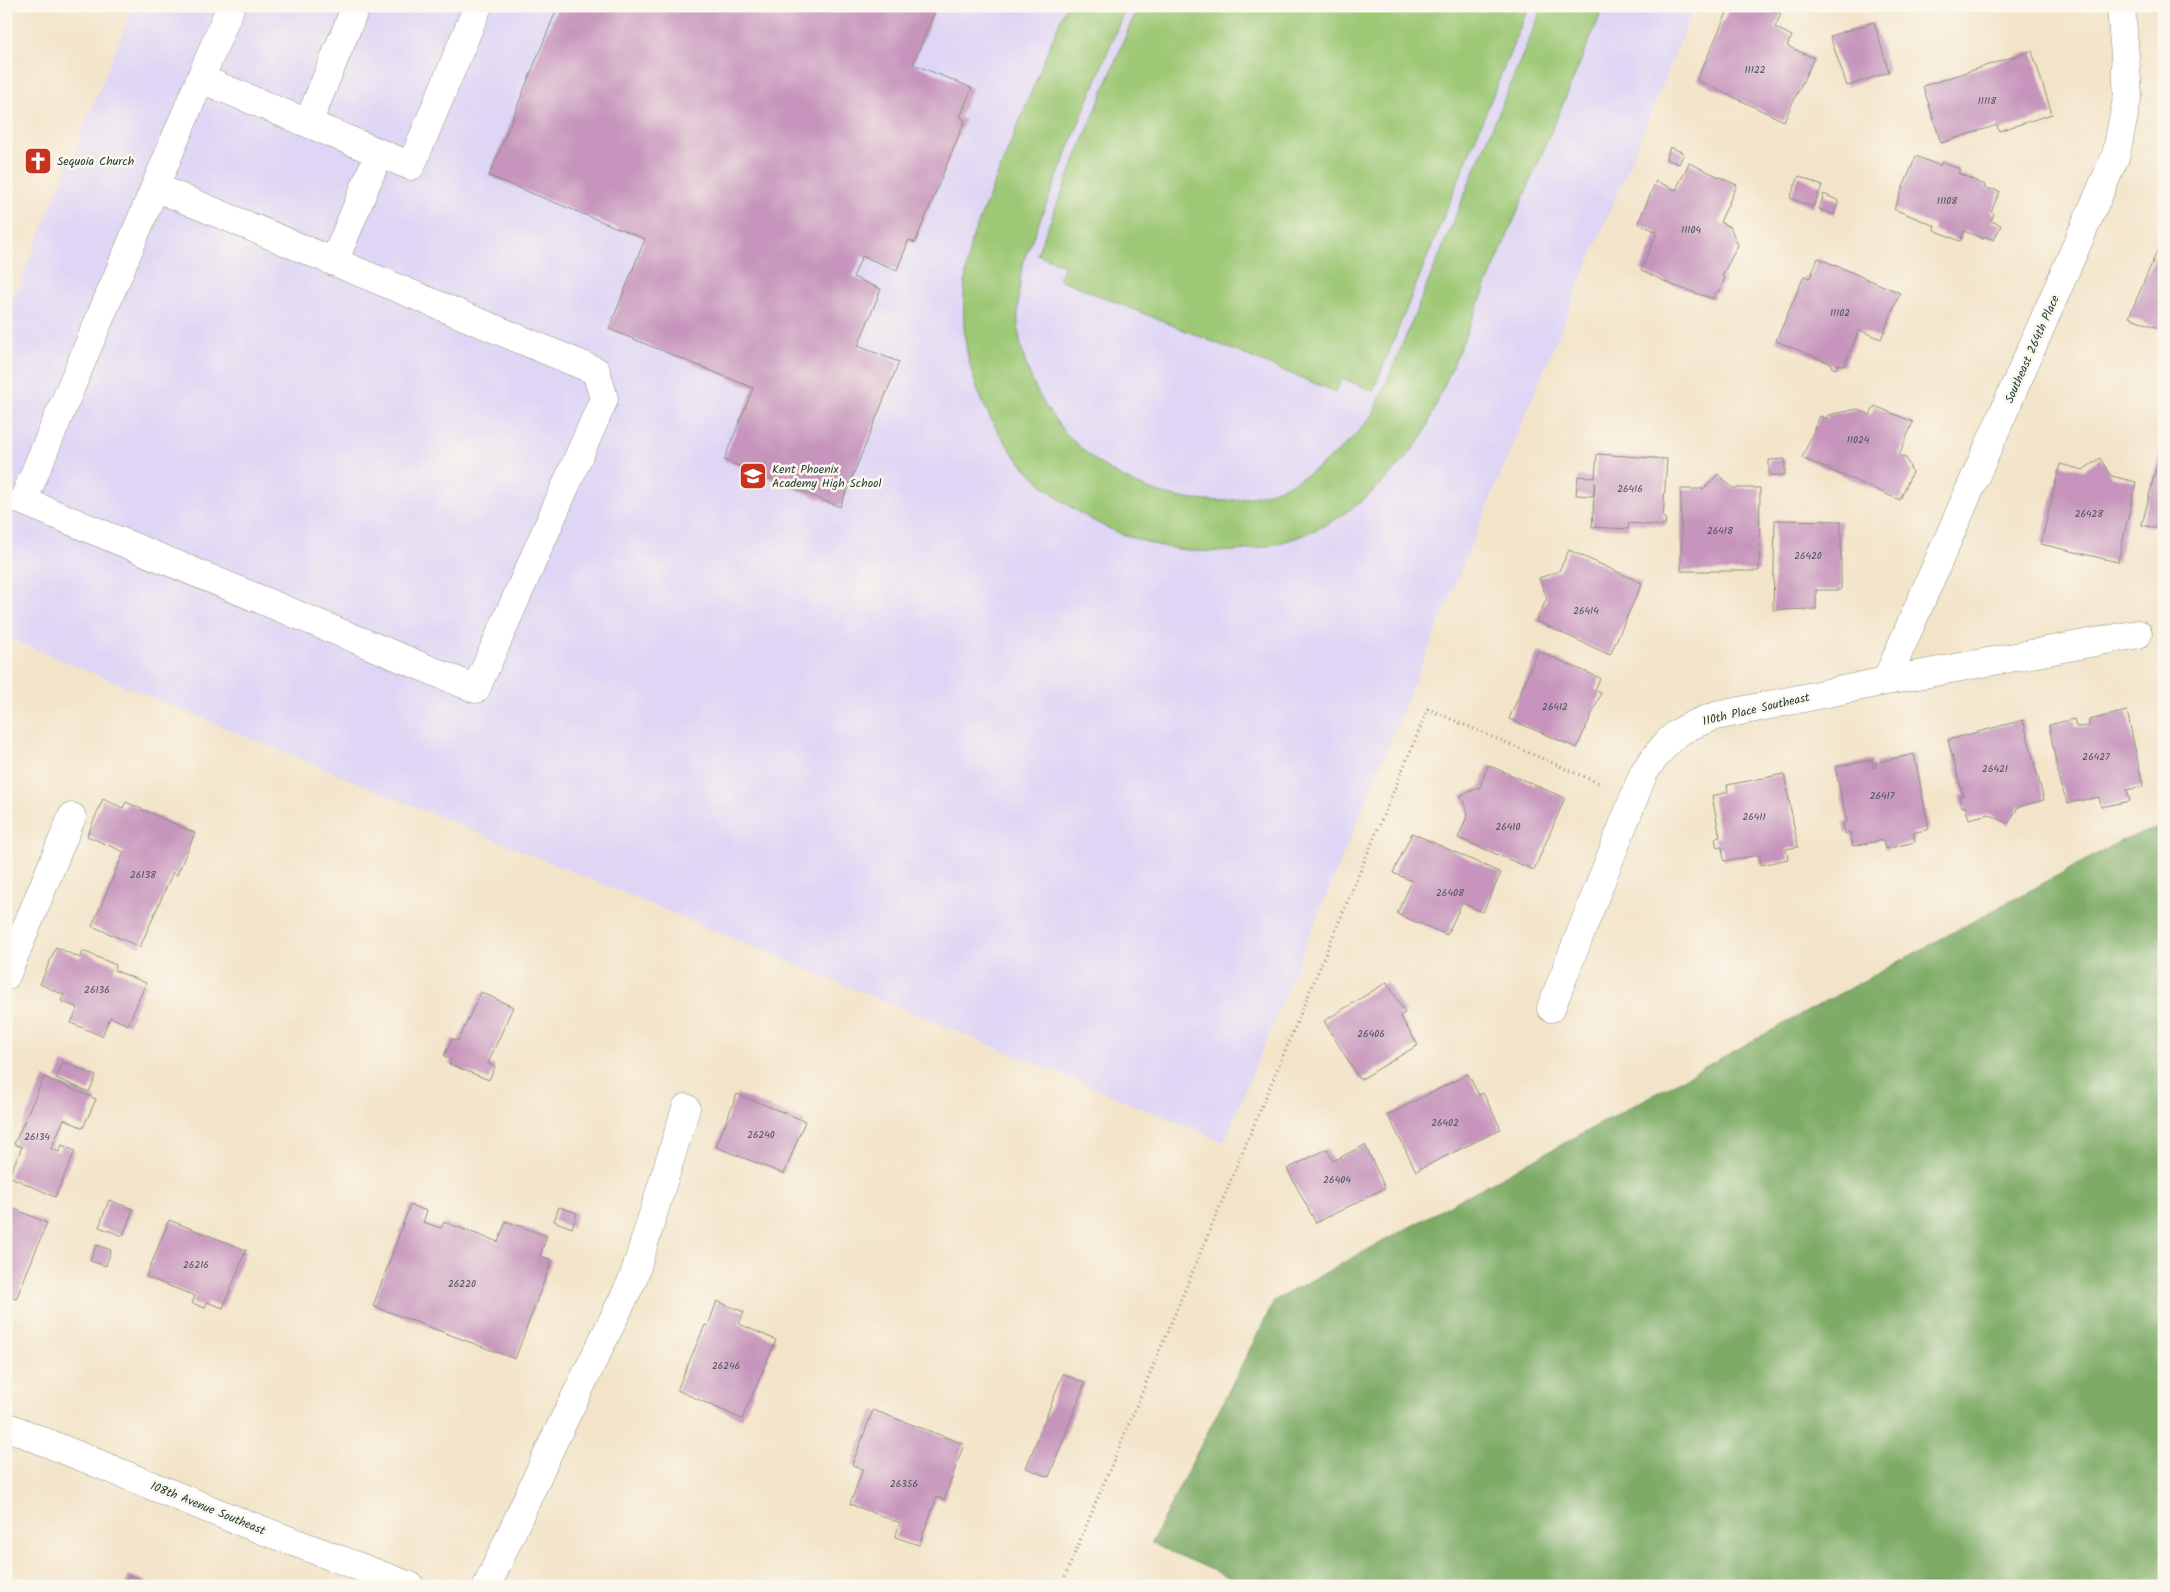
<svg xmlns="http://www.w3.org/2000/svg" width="2170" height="1592" font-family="Kalam,sans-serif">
<rect width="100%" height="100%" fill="#fbf7ec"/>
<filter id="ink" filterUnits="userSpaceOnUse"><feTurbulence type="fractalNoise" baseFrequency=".02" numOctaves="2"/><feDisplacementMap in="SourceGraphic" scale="10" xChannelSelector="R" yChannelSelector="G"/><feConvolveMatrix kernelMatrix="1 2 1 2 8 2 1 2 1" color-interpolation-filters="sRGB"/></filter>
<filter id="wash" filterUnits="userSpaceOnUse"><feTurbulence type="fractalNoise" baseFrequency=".0096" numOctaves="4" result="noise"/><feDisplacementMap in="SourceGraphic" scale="20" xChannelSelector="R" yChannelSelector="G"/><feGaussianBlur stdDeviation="1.12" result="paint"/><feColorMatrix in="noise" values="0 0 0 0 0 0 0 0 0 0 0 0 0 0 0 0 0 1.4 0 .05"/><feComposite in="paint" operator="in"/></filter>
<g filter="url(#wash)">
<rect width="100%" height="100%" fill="#f3e4c9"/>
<path fill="#dfd5f5" d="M134 6H1695L1224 1142 6 637V316Z"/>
<path fill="#9dc874" stroke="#5e8254" d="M1066 6H1126L1023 262C1019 286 1016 310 1019 334 1036 457 1178 539 1292 483 1326 466 1349 443 1373 415L1543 6H1604L1423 436C1399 467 1373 496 1339 517 1196 604 1004 519 968 357 960 318 964 279 971 241Z
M1138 6H1529L1373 391 1342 378 1336 392 1059 279 1064 265 1037 254Z"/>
<path fill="#7eac66" stroke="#4e744d" d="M2164 826V1586H1249L1151 1543 1275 1300 2125 839Z"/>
<g id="blocks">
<path fill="#c694bc" d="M558 6H937L913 64 972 88 960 117 965 120 915 243 909 240 897 270 862 256 853 277 881 289 858 346 899 362 840 507 724 460 753 388 609 329 645 239 489 176Z
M1730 6H1764L1781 14 1775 27 1792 36 1787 46 1814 58 1784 121 1697 80Z
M1874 22 1889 72 1847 86 1830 36Z
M2032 51 2052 114 1999 131 1997 125 1941 143 1923 86Z
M1670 147 1684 153 1679 164 1666 159Z
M1916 156 1940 166 1941 162 1960 169 1958 173 1985 185 1984 188 2000 191 1991 212 1994 214 1991 221 2001 225 1994 240 1985 236 1984 239 1964 231 1960 241 1934 230 1935 226 1894 209Z
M1689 163 1737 185 1720 222 1730 227 1738 245 1722 276 1725 278 1719 291 1715 293 1713 299 1672 285 1641 270 1657 232 1638 223 1656 181 1676 190Z
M1799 176 1822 186 1813 207 1790 198Z
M1824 194 1839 201 1834 215 1819 209Z
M2161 242 2164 243V323L2160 329 2129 317Z
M1818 258 1900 293 1881 339 1859 330 1844 366 1838 364 1836 369 1831 367 1832 364 1776 341 1804 276 1810 278Z
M1875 406 1913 422 1899 455 1906 458 1912 472 1900 500 1802 458 1820 416 1827 419 1828 415 1858 409 1870 415Z
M2160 451 2164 452V530L2142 525Z
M1597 454 1667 459 1663 518H1666L1665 526 1629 523 1628 529 1592 527 1595 483 1593 496 1576 495 1578 476 1595 478Z
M2100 458 2111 476 2136 482 2118 562 2041 544 2060 464 2083 470Z
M1785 459V475H1769V460Z
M1718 474 1733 488H1760L1759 571H1681V489H1704Z
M1775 520 1841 521V590H1816V609L1773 610Z
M1569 550 1642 583 1610 655 1536 621 1547 598 1539 578 1559 571Z
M1538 651 1600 678 1595 690 1601 693 1577 748 1509 719Z
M2127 711 2143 786 2127 790 2130 801 2101 807 2099 797 2068 803 2060 784 2049 725 2074 719 2076 727 2089 726V720Z
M2023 720 2044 800 2018 807 2008 824 1989 814 1969 819 1965 806 1962 807 1959 796 1963 795 1948 740Z
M1914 754 1929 829 1913 833 1915 842 1885 849 1883 840 1853 846 1850 832 1845 834 1843 823 1847 822 1835 767 1872 760 1873 768 1876 767 1875 763Z
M1488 765 1565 798 1534 870 1458 838 1468 814 1461 795 1480 787Z
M1784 774 1798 847 1786 849 1788 859 1761 865 1759 855 1724 861 1722 847 1717 848 1715 838 1720 837 1712 796 1728 792 1727 785Z
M103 799 123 808 126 802 195 833 177 875 173 872 140 947 92 926 124 852 87 836Z
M1412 833 1501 873 1483 912 1462 903 1447 935 1397 914 1412 881 1393 873Z
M56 947 80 958 83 951 116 965 114 970 146 983 128 1025 110 1017 102 1036 71 1023 78 1008 61 1001 64 995 40 984Z
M1387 982 1405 1013 1400 1016 1418 1045 1360 1080 1324 1021Z
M481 992 513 1007 488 1063 495 1067 489 1080 449 1064 451 1060 444 1056 452 1039 458 1041Z
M63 1062 96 1076 89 1092 56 1078Z
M1468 1074 1479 1095 1483 1093 1501 1129 1416 1171 1388 1115Z
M44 1077 96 1099 83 1128 64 1119 51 1149 59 1152 62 1145 75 1151 55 1197 9 1176 22 1147 14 1144Z
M737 1094 805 1121 784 1174 716 1147Z
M1365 1145 1385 1188 1316 1223 1287 1169 1327 1149 1333 1161Z
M109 1200 133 1209 123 1236 99 1227Z
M6 1205 47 1223 16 1299 6 1295Z
M410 1205 427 1211 423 1222 441 1228 444 1222 498 1242 506 1221 547 1236 540 1256 552 1260 515 1359 373 1306Z
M559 1207 577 1213 572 1228 554 1221Z
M169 1220 246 1250 223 1308 207 1302 205 1308 192 1303 195 1296 146 1277Z
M96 1245 111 1250 106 1266 90 1261Z
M717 1301 744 1312 739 1324 776 1340 742 1419 677 1390 705 1325 708 1326Z
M1063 1374 1085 1383 1049 1477 1026 1468Z
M873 1410 964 1444 944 1500 937 1497 919 1545 895 1537 900 1523 850 1504 863 1469 852 1465Z
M129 1575 153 1584V1586H125Z"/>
</g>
</g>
<g filter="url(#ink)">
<use href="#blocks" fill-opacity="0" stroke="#89907e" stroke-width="1"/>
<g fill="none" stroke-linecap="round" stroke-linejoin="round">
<g stroke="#89907e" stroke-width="29">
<path id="minor" d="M201 79 411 166 478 6
M308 123 356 6
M155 187 596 371 604 399 476 689 23 501 231 6
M334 262 379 153
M1886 681 2116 155 2128 94 2121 6
M6 976 72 817
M1551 1008 1644 772C1670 737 1674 730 1716 716L1886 681 2138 634
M6 1426 233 1519 410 1586
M487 1586 556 1436 633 1279 686 1108"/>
</g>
<path stroke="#89907e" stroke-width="3" stroke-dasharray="1 4" stroke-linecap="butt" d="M1061 1586 1428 709 1601 784"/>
<use href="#minor" stroke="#fff" stroke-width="28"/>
</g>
</g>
<defs>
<g id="church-square" transform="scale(1.4375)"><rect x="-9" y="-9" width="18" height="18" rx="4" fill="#c8321e" stroke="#fbf7ec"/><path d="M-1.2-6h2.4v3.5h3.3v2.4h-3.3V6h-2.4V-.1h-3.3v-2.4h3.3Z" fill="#fff"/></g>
<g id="school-square" transform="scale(1.4375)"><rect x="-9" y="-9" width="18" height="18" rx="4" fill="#c8321e" stroke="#fbf7ec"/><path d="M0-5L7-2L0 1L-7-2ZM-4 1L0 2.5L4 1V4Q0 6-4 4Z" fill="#fff"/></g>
</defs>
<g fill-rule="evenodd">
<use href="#church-square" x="38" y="161"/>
<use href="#school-square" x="753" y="476"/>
</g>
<g text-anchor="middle" stroke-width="5" stroke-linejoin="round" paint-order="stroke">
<g font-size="10" fill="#495356">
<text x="1755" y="73">11122</text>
<text x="1987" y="104">11118</text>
<text x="1947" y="204">11108</text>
<text x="1691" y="233">11104</text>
<text x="1840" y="316">11102</text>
<text x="1858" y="443">11024</text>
<text x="1630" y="492">26416</text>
<text x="2089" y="517">26428</text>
<text x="1720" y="534">26418</text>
<text x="1808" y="559">26420</text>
<text x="1586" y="614">26414</text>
<text x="1555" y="710">26412</text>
<text x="2096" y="760">26427</text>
<text x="1995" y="772">26421</text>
<text x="1882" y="799">26417</text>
<text x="1754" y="820">26411</text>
<text x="1508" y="830">26410</text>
<text x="143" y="878">26138</text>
<text x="1450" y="896">26408</text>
<text x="97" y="993">26136</text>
<text x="1371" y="1037">26406</text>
<text x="1445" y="1126">26402</text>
<text x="761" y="1138">26240</text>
<text x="37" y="1140">26134</text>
<text x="1337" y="1183">26404</text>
<text x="196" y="1268">26216</text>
<text x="462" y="1287">26220</text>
<text x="726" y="1369">26246</text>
<text x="904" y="1487">26356</text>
</g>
<g font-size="12" fill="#1f3d34" stroke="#fbf7ec" text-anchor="start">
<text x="57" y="165">Sequoia Church</text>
<text x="772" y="473">Kent Phoenix<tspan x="772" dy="14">Academy High School</tspan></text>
</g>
<g font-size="12" fill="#1f3d34" stroke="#fbf7ec">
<text transform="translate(2032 349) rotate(-66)" y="4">Southeast 264th Place</text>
<text transform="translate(1756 709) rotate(-13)" y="4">110th Place Southeast</text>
<text transform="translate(208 1508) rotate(22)" y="4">108th Avenue Southeast</text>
</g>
</g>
<rect width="2170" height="1592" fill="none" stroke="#fbf7ec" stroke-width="25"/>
</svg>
